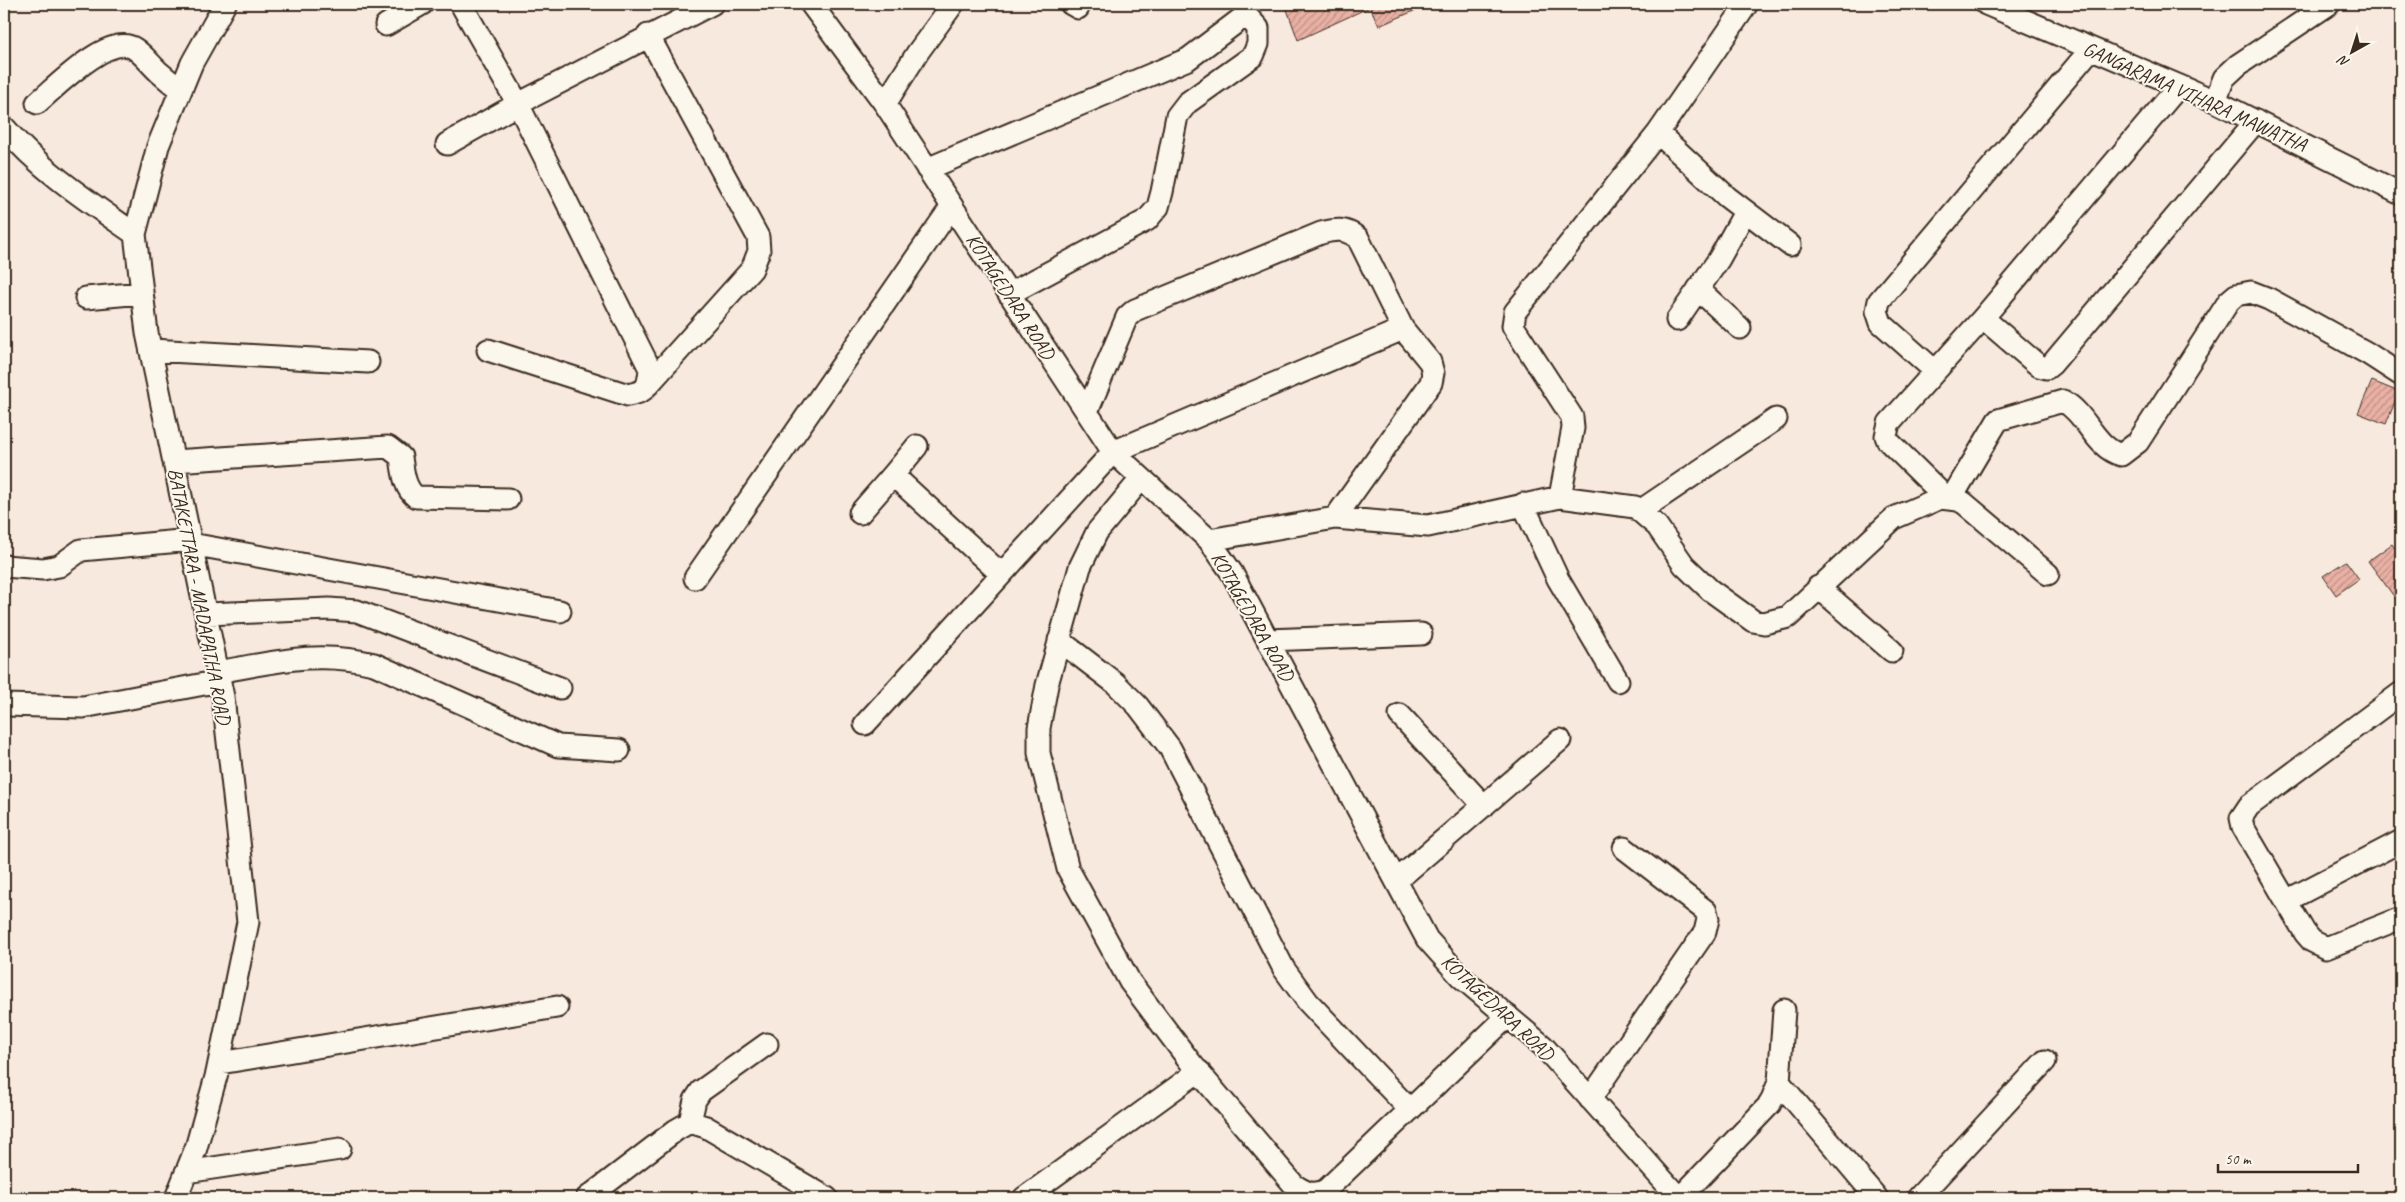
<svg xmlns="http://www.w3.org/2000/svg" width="2405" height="1202" font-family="Caveat,sans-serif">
<defs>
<pattern id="building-hatch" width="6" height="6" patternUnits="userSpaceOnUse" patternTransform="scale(1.25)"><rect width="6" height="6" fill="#eab1a5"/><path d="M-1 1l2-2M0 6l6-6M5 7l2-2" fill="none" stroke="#bf9086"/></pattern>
</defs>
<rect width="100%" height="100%" fill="#f8e9de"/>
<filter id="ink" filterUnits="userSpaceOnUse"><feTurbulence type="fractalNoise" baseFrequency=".02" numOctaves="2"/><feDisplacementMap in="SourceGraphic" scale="10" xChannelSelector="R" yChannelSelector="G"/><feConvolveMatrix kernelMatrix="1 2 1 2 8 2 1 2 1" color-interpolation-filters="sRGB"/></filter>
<g filter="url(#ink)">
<path fill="url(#building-hatch)" stroke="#3b2a1e" d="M1285 4H1430L1379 26 1370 7 1298 40Z
M2372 381 2399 392 2386 424 2358 413Z
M2392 544 2401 557V606L2368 561Z
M2346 561 2359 579 2336 595 2323 576Z"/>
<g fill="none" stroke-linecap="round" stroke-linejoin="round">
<g stroke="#3b2a1e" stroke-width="25">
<path id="minor" d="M461 4 518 104 712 4
M811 4 885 104 1113 452 1209 540 1232 573 1427 939 1461 977 1543 1046 1679 1198
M1071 4 1078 8
M1986 4 2215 101 2401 194
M386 25 422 4
M648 35 758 237 759 251 752 269 648 385
M2215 101 2224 78 2238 65 2329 4
M37 103C56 87 110 31 135 49 145 56 152 66 160 73 167 79 174 85 181 90
M885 104 918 52 953 4
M4 127C41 171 89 202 135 234
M1658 133 1727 197 1790 245
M447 144 518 104 650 369C648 388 647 391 628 395L488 350
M927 169 1188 59 1246 15 1258 28V44L1253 56 1187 103 1177 116 1162 192 1158 207 1147 220 1009 294
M1698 289 1740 328
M86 298 142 293
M1983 318 2039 366 2047 368 2052 364 2256 121
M1677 320 1719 259 1745 212
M151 350 368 362
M1935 371 1881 323 1877 311 1879 301 2091 49
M1087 412 1127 317 1135 310 1321 233C1336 229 1345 228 1358 238L1403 329 1430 362 1433 373 1431 383 1335 518
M174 461 388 447 401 457C403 471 404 488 416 497L508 499
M893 475 917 446
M1141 479 1097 532 1080 567 1047 685 1039 728V753L1068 869 1130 982 1191 1063 1294 1185C1306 1193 1313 1196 1326 1190L1508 1016
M1560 497 1573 428 1572 417 1513 326 1515 312 1658 133 1747 4
M1940 498 1958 500 1964 503 2048 574
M1951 499 1998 420 2063 401C2087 414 2094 447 2121 455L2138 442 2229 301 2236 295 2251 292 2269 299 2367 353 2401 375
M1523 504 1558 579 1618 681
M1640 511 1776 419
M860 513 893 475 1001 574
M1209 540 1335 518 1428 526 1560 497 1635 507 1657 526 1684 565 1710 590 1753 621 1764 623 1788 617 1894 518 1940 498 1938 490 1888 441 1886 436 1889 423 1983 318 2179 86
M191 544 560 611
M4 566 43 569 59 566 81 550 191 540
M695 578 952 206
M1818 587 1892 651
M206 614 329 609 357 611 560 688
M1059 640 1115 683 1138 706 1170 748 1284 969 1308 1002 1410 1110
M1268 640 1421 634
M218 672C275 662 317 650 374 664L558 746 619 750
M2401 693 2249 806 2241 818 2243 827 2305 933 2312 941 2326 948 2401 918
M4 705 83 707 220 681
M1400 715 1484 806
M865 724 1113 452 1403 329
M1396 881 1560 740
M2286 901 2401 841
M220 1063 557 1007
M1779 1082 1877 1198
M1590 1099 1705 932 1708 919 1706 911 1624 848
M690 1122 695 1100 701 1091 767 1044
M186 1172 340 1149
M176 1198 196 1148 217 1073 248 922 223 697 147 333 135 234 158 146 192 63 225 4
M587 1198 676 1130 690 1122 706 1127 827 1198
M1024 1198 1199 1071
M1680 1198 1770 1104 1779 1082 1784 1010
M1918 1198 2045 1061"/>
</g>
<use href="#minor" stroke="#fbf7ec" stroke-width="21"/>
</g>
</g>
<g text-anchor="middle" stroke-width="4" stroke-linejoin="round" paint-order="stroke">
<g font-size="20" fill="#3b2a1e" stroke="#fbf7ec">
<text transform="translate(2195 96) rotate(24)" y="7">GANGARAMA VIHARA MAWATHA</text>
<text transform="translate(1011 296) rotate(57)" y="7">KOTAGEDARA ROAD</text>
<text transform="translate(200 596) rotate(79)" y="7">BATAKETTARA - MADAPATHA ROAD</text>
<text transform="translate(1253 616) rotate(60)" y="7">KOTAGEDARA ROAD</text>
<text transform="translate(1498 1007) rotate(43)" y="7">KOTAGEDARA ROAD</text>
</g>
</g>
<rect width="2405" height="1202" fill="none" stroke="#fbf7ec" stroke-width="20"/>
<rect x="10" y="10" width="2385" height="1182" fill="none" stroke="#3b2a1e" stroke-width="2" filter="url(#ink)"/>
<g transform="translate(2352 52) rotate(219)" stroke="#fbf7ec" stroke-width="4" paint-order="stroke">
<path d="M0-4L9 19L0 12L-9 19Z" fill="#3b2a1e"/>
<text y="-8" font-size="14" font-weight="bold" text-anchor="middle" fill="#3b2a1e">N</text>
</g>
<path d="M2218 1164v8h140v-8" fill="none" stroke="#3b2a1e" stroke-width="2.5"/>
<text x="2225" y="1164" font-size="15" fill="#3b2a1e" stroke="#fbf7ec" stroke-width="4" paint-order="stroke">50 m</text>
</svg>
